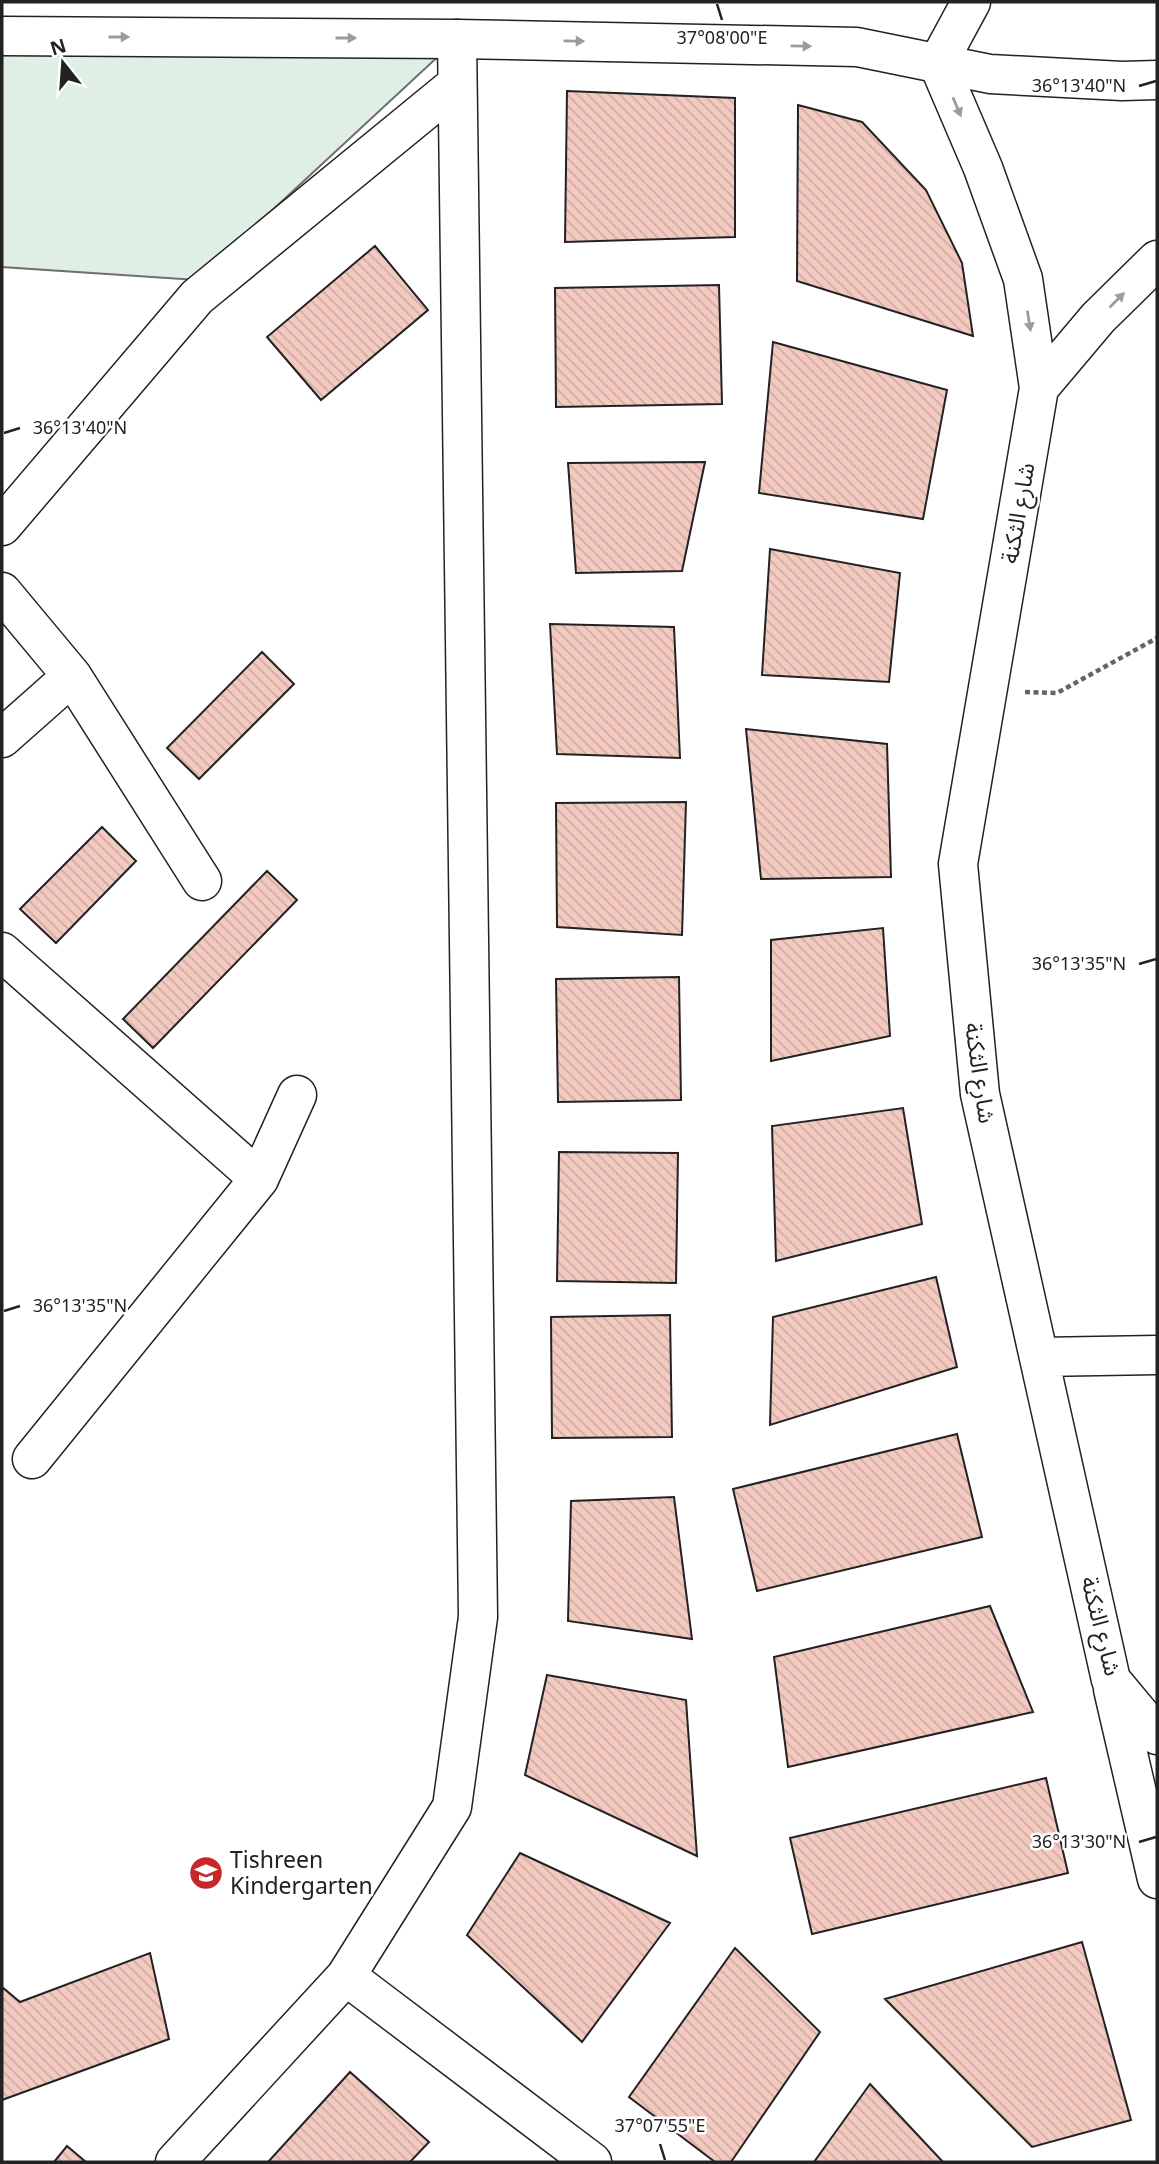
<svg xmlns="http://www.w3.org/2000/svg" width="1159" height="2164" font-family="Georgia,'Noto Sans Arabic',serif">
<defs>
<pattern id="building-back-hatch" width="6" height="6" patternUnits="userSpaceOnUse" patternTransform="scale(1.75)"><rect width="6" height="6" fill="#f3c9c0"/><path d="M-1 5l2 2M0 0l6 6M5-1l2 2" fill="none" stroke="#d0aca5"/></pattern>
</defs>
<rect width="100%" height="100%" fill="#fff"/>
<path fill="#e0efe3" stroke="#6f6f6f" stroke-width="2" d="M2 36 457 39 197 280 2 267Z"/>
<path fill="url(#building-back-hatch)" stroke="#222" stroke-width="2" d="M567 91 735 98V237L565 242Z
M798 105 862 122 926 190 962 263 973 336 797 281Z
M375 246 428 310 321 400 267 337Z
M719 285 722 404 556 407 555 288Z
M773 342 947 390 923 519 759 493Z
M705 462 682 571 576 573 568 463Z
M770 549 900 573 889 682 762 675Z
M550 624 674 627 680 758 557 754Z
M262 652 294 684 199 779 167 748Z
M746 729 887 744 891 877 761 879Z
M686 802 682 935 557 927 556 803Z
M102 827 136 861 56 943 20 909Z
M267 871 297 900 153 1048 123 1019Z
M883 928 890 1036 771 1061V940Z
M679 977 681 1100 558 1102 556 979Z
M903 1108 922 1224 776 1261 772 1126Z
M559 1152 678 1153 676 1283 557 1281Z
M936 1277 957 1367 770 1425 773 1317Z
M670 1315 672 1437 552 1438 551 1317Z
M957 1434 982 1537 757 1591 733 1489Z
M674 1497 692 1639 568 1621 571 1501Z
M990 1606 1033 1712 788 1767 774 1657Z
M547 1675 686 1700 697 1856 525 1775Z
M1046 1778 1068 1873 812 1934 790 1838Z
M520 1853 670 1923 582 2042 467 1935Z
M1082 1942 1131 2120 1032 2147 885 1999Z
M735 1948 820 2032 731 2162H715L629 2097Z
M150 1953 169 2039 2 2100V1987L20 2002Z
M350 2072 429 2142 410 2162H268Z
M870 2084 943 2162H814Z
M67 2146 86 2162H54Z"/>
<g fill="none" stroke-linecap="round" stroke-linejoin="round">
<g stroke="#222" stroke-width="41">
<path id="minor" d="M971 2 938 63 983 168 1023 279 1039 388 958 864 980 1094 1111 1680 1157 1735
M1039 388 1098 318 1157 260
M2 526 197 297 457 84
M2 592 72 676 202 881
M2 738 72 676
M2 952 259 1179
M1039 1357 1157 1355
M32 1459 259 1179 297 1095
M1113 1689 1157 1879
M346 1976 592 2162
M175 2162 346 1976 452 1807 478 1617 457 39"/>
</g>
<g stroke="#222" stroke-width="41">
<path id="major" d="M2 36 457 39 857 47 990 74 1122 81 1157 80"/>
</g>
<path stroke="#646464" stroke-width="4.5" stroke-dasharray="5 3.5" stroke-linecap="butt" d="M1025 692 1057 693 1157 638"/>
<use href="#minor" stroke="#fff" stroke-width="38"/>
<use href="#major" stroke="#fff" stroke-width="38"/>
</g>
<defs><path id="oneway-solid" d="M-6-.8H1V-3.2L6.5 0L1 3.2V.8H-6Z" transform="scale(1.75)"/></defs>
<g fill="#9c9c9c">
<use href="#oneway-solid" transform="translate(119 37)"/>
<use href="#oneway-solid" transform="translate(346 38)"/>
<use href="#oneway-solid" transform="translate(574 41) rotate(1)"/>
<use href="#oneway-solid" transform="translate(801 46) rotate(1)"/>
<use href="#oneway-solid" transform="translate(957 107) rotate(67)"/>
<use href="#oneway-solid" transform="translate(1117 300) rotate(-45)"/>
<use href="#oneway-solid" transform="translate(1029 321) rotate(81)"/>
</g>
<path fill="none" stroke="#222" stroke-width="2.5" d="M717 4 722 20M1139 86 1156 81M4 433 20 428M1139 964 1156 959M4 1311 20 1306M1139 1842 1156 1837M660 2144 665 2160"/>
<defs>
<g id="school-disc" transform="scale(1.75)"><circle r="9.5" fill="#c62828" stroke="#fff"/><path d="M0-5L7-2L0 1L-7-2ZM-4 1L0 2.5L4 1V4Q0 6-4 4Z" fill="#fff"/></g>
</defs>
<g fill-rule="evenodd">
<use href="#school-disc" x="206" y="1873"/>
</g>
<g text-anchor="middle" stroke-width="5" stroke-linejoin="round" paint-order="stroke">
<g font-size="23" fill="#222" stroke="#fff">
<text transform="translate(1018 513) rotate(-80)" y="8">شارع الثكنة</text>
<text transform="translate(980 1073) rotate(82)" y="8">شارع الثكنة</text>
<text transform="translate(1101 1626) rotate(76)" y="8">شارع الثكنة</text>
</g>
<g font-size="23" fill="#222" stroke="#fff" text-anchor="start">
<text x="230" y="1868">Tishreen<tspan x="230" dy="26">Kindergarten</tspan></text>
</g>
</g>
<g font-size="18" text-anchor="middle" fill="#222" stroke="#fff" stroke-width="5" stroke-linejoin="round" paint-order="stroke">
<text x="722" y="44">37°08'00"E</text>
<text x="1079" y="92">36°13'40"N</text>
<text x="80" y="434">36°13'40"N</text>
<text x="1079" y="970">36°13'35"N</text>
<text x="80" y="1312">36°13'35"N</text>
<text x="1079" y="1848">36°13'30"N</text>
<text x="660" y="2132">37°07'55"E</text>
</g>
<rect width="1159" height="2164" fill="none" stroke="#222222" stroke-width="7"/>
<g transform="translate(63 63) rotate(343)" stroke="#ffffff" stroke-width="5" paint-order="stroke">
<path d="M0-5L12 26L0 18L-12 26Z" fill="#222222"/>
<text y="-10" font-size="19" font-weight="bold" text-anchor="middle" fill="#222222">N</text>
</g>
</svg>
